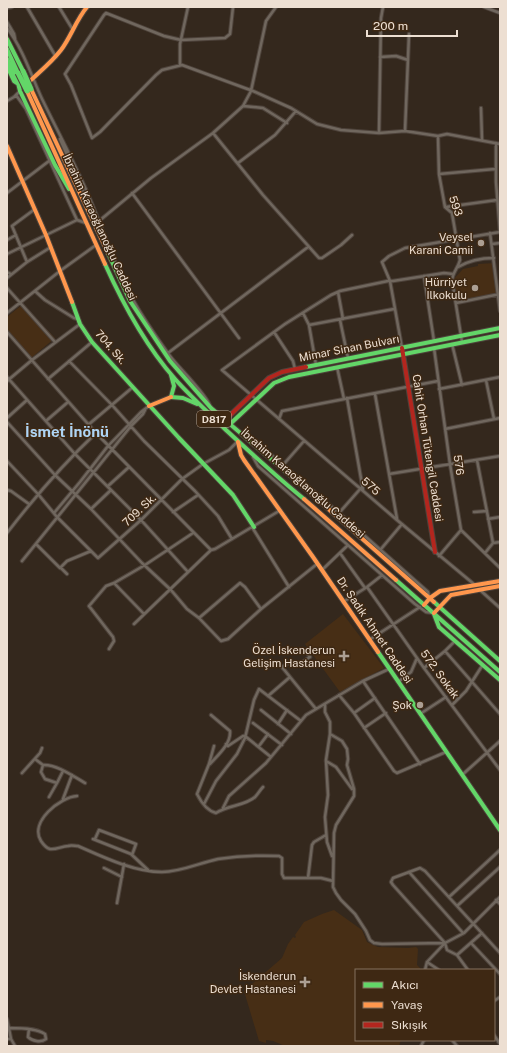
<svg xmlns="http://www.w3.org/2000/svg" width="507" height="1053" font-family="'Public Sans',sans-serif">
<rect width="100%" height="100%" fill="#34281d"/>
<path fill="#472e15" d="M495 263 498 295 456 303 453 280 463 269 478 266V264Z
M23 304 55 338 31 358 7 331V317Z
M343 614 384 668 340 692 305 644Z
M334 910 362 930 367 942 371 944 378 947 408 948 416 947 418 949 417 965 420 968V970H356V1040H401L399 1046H285L273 1041 266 1040V1043L259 1041 244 991 282 958 288 944 293 937 295 938 296 937 295 935 304 922 322 914Z"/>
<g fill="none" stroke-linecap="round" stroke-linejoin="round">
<g stroke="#4d423a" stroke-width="4.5">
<path id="street" d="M27 7 56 57
M59 7 73 30
M233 7 230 34 225 38 181 40 164 36 106 13 104 15 65 74 71 85 92 138 100 132 156 75 162 70 182 65 253 91 291 108 317 124 341 130 379 133 405 131 438 136
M484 7 500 13
M7 8 12 7
M7 22 14 34 15 39
M7 28C23 49 31 75 42 99 57 130 73 160 87 192 102 227 114 264 132 298 143 318 157 338 170 356 178 367 208 396 210 406
M380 57 396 56 408 60
M180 65V44L188 7
M16 95 26 109 77 220 86 223
M7 101 14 97 20 91
M243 106 263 108 287 123
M481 108 482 140
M405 131 409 34
M213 133 263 195 319 258H322L341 245 352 235
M379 133 381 18 383 7
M60 139 96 220 99 221
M496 143V182L500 232
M238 163 275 135 296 111
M439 174 495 169
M7 193 49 161
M132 193 239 338
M446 207 497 200
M99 221 151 178 213 133 243 106 251 91 266 21 276 7
M490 233 500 311
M7 240 16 235
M492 244 500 243
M7 254 77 220
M27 262 12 226 35 209
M458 267C470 260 481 258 494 258
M7 272 11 274
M453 274 444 273 393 281H388L340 291 331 295 285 324 222 370 397 520 475 585
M424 276 434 341
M7 278 27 262 51 247
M7 288 55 342
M35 291 45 300 74 318 78 319
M338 292 343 319
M456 303 500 294
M7 313 60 271 96 245
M303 313 309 325 316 365
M340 320 348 358
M309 325 394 309
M7 332 96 433 211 550 215 549 279 511
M274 332 293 361 295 369
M462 342 452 280C453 272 458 268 460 260L452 213 445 207 439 174 438 136 447 134 500 144
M452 344 462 385
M402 348 390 281 382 262 389 256 405 248 500 232
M434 348 450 464 461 530 500 568
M168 353 308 247
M69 361 112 405 144 441 195 491 218 516 232 539
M337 367 344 399
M7 377 74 453 141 520 188 572
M48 379 92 342
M486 380 494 419
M7 381 32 360 80 324
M439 389 500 377
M375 394 397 519
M347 398 363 490
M7 418 27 400
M279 419 282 411 438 381
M46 421 68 402
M7 422 55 475 91 509 142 563 171 590 187 609 199 618 221 641 228 639 261 609 317 564
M88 425 133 387
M445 429 500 418
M262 450 269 453 339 513 428 592 429 596
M253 457 258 466 415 604 426 612 433 613
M477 460 493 543
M7 461 38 494 57 517 98 558 141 520 182 479 203 464 229 450 238 441
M283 465 304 441
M389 474 500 456
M108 486 129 467
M7 490 11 491 29 504
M91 509 111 490
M173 512 198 495
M474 512 487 511
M54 513 80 482 108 446 141 412 149 406
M339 513 361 488
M488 519 500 517
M252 527 289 587
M7 533C34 498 63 464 96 433
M36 544 60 568 67 561 91 551
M381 549 402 524
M340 553 365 588
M485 553 493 543 500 542
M439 556 461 530
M22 561 131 426 143 414 145 410
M61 568 67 574
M322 570 347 546
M114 583 144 614
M367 587 424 668 500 770
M480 590 500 608
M343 602 367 587 381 576
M199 618 240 583 245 587 261 609
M134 624 211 550
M369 640 420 607
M109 649 114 641 113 637 89 606 106 586 114 583 145 565 193 533
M445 651 500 714
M424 668 445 651 455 641
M290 677 316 709
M363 681 420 764
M398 682 411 672 417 658
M339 695 354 713 394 771 397 773 446 752
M268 696 290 677 282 667 290 662 301 663 310 657 306 651
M325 704V712L330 722V734L342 741 347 749 348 759 347 765 354 789V796L336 825 334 833 333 887 336 893 341 900 355 914 366 931 370 940 374 943 382 944 445 943 464 933 500 897
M452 705 466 691 482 666
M261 710 291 734
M354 713 375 698
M420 714 446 697
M253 723 282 745
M278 724 287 710
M364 728 386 713
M330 734 326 760 328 795 325 817 327 842 332 856
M226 744 228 746 243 736H245L271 757
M214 746 209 764 197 794C201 802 208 811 216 813 228 805 245 806 255 797 258 794 260 790 263 787
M259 746 268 734
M35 759 43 765 41 772 45 779 57 783 49 797
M326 761 336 767 352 789
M210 764C218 755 231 744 230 731L211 715
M43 765C56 764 73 776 85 783
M22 773 40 753 42 748
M462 775 500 741
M57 783 63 771
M77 796C60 797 29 822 41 841 43 844 46 848 50 849 56 850 62 846 68 846 71 845 75 846 78 846 103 857 134 872 162 872 181 872 199 863 218 859 238 856 258 855 279 856L282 858V874L284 878H321L333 881
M63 799 72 775
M204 804 216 781 237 754 245 738 254 700 259 689 301 721
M223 808 229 796 266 763 306 715 363 681 389 669
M93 839 131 854 148 870
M95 839 99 830 136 844 132 855
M104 868 122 877
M409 872 463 933
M308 878 312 845 314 842 326 835
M449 897 500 850
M496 900 500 904
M117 903 124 864
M457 906 500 867
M471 943 500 974
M457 955 482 933
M427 962 439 970
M425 970 427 962 444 944
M468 970 457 955 447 950 445 943 393 885 391 882 393 878 420 868 425 871 500 953
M494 1001 500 997
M7 1019 11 1039 15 1046
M10 1028C20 1028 36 1028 45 1034L46 1039C41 1043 32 1041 28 1037L29 1029
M494 1035 500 1044
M7 1039H11
M452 1040 457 1046
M421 1046 424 1040"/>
</g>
<g stroke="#4d423a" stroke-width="6">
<path id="fast" d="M7 39 23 71
M7 49 18 73
M7 59 17 79 20 91 55 165 69 189
M7 66 14 81 17 83
M108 253 130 301 170 361 211 408 291 476
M105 264C123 304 145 345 175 379 191 397 209 413 226 430 252 454 277 477 304 499
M72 302 80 324 92 342 179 438 233 495 254 527
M306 367 500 328
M171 375 174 386 171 397 183 398 197 404
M229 425 274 383 289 377 500 335
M396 580 500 672
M434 602 500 661
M434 614 439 627 500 680
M378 652 500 830"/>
</g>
<g stroke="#4d423a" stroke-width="6">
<path id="slow" d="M27 84C38 73 51 63 61 50 71 37 76 20 87 7
M31 89 108 253
M27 91 105 264
M7 146 46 235 72 302
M149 406 171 397
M238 442 241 455 244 460 313 557 378 652
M291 476 434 602
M304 499 396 580
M424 605 430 598 440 591 500 581
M434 613 451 595 500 586"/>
</g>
<g stroke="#4d423a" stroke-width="6">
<path id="jam" d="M402 348 435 552
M224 421 269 378 282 372 306 367"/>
</g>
<use href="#street" stroke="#70675e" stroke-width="2.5"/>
<use href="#fast" stroke="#63d668" stroke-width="4"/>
<use href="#slow" stroke="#ff974d" stroke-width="4"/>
<use href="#jam" stroke="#b3261e" stroke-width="4"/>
<g stroke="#4d423a" stroke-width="7" stroke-linecap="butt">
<path id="fast-bridge" d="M23 71 31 89
M18 73 27 91"/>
</g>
<use href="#fast-bridge" stroke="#63d668" stroke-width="5"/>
</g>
<g fill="#ac9f93" stroke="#3e2813" stroke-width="1.5">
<circle cx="481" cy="243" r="4"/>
<circle cx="475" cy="288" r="4"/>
<path d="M342 650h4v4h4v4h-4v4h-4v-4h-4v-4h4z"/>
<circle cx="420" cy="705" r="4"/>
<path d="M303 976h4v4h4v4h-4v4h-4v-4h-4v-4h4z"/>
</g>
<g text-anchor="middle" stroke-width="3" stroke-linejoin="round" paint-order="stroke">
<rect fill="#3e2813" stroke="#b8a899" stroke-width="1" x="197" y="411" width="34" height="16" rx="3"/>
<g font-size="10" font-weight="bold" fill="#eddfd2">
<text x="214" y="423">D817</text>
</g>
<g font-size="11" fill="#eddfd2" stroke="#3e2813">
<text transform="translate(456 206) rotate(70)" y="4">593</text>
<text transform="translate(100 227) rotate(65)" y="4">İbrahim Karaoğlanoğlu Caddesi</text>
<text transform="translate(111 347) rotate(49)" y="4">704. Sk.</text>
<text transform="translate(349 348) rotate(-11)" y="4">Mimar Sinan Bulvarı</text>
<text transform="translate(428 448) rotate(81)" y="4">Cahit Orhan Tütengil Caddesi</text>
<text transform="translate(459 465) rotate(81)" y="4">576</text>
<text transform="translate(303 483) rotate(41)" y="4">İbrahim Karaoğlanoğlu Caddesi</text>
<text transform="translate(371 486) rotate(41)" y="4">575</text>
<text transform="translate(139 510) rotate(-43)" y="4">709. Sk.</text>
<text transform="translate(375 630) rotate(56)" y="4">Dr. Sadık Ahmet Caddesi</text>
<text transform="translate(440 674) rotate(54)" y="4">572. Sokak</text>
</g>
<g font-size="11" fill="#eddfd2" stroke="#3e2813" text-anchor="end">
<text x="473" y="241">Veysel<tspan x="473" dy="13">Karani Camii</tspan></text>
<text x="467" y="286">Hürriyet<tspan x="467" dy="13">İlkokulu</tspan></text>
<text x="335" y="654">Özel İskenderun<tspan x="335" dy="13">Gelişim Hastanesi</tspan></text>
<text x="412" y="709">Şok</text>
<text x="296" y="980">İskenderun<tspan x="296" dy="13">Devlet Hastanesi</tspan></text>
</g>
<g font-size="15" font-weight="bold" fill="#aed4f4" stroke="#3e2813">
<text x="67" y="437">İsmet İnönü</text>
</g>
</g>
<rect width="507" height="1053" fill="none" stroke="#eddfd2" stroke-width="16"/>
<rect x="355" y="969" width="140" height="72" fill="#3e2813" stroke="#84715f"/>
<rect x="363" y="982" width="20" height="6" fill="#63d668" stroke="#84715f"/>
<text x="391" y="989" font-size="12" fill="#eddfd2">Akıcı</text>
<rect x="363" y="1002" width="20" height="6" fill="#ff974d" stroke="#84715f"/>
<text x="391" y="1009" font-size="12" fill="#eddfd2">Yavaş</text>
<rect x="363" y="1022" width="20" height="6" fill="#b3261e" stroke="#84715f"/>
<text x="391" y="1029" font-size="12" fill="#eddfd2">Sıkışık</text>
<path d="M367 30v6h90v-6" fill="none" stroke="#eddfd2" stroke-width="2"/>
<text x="373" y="30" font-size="12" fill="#eddfd2" stroke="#3e2813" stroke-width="3" paint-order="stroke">200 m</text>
</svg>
